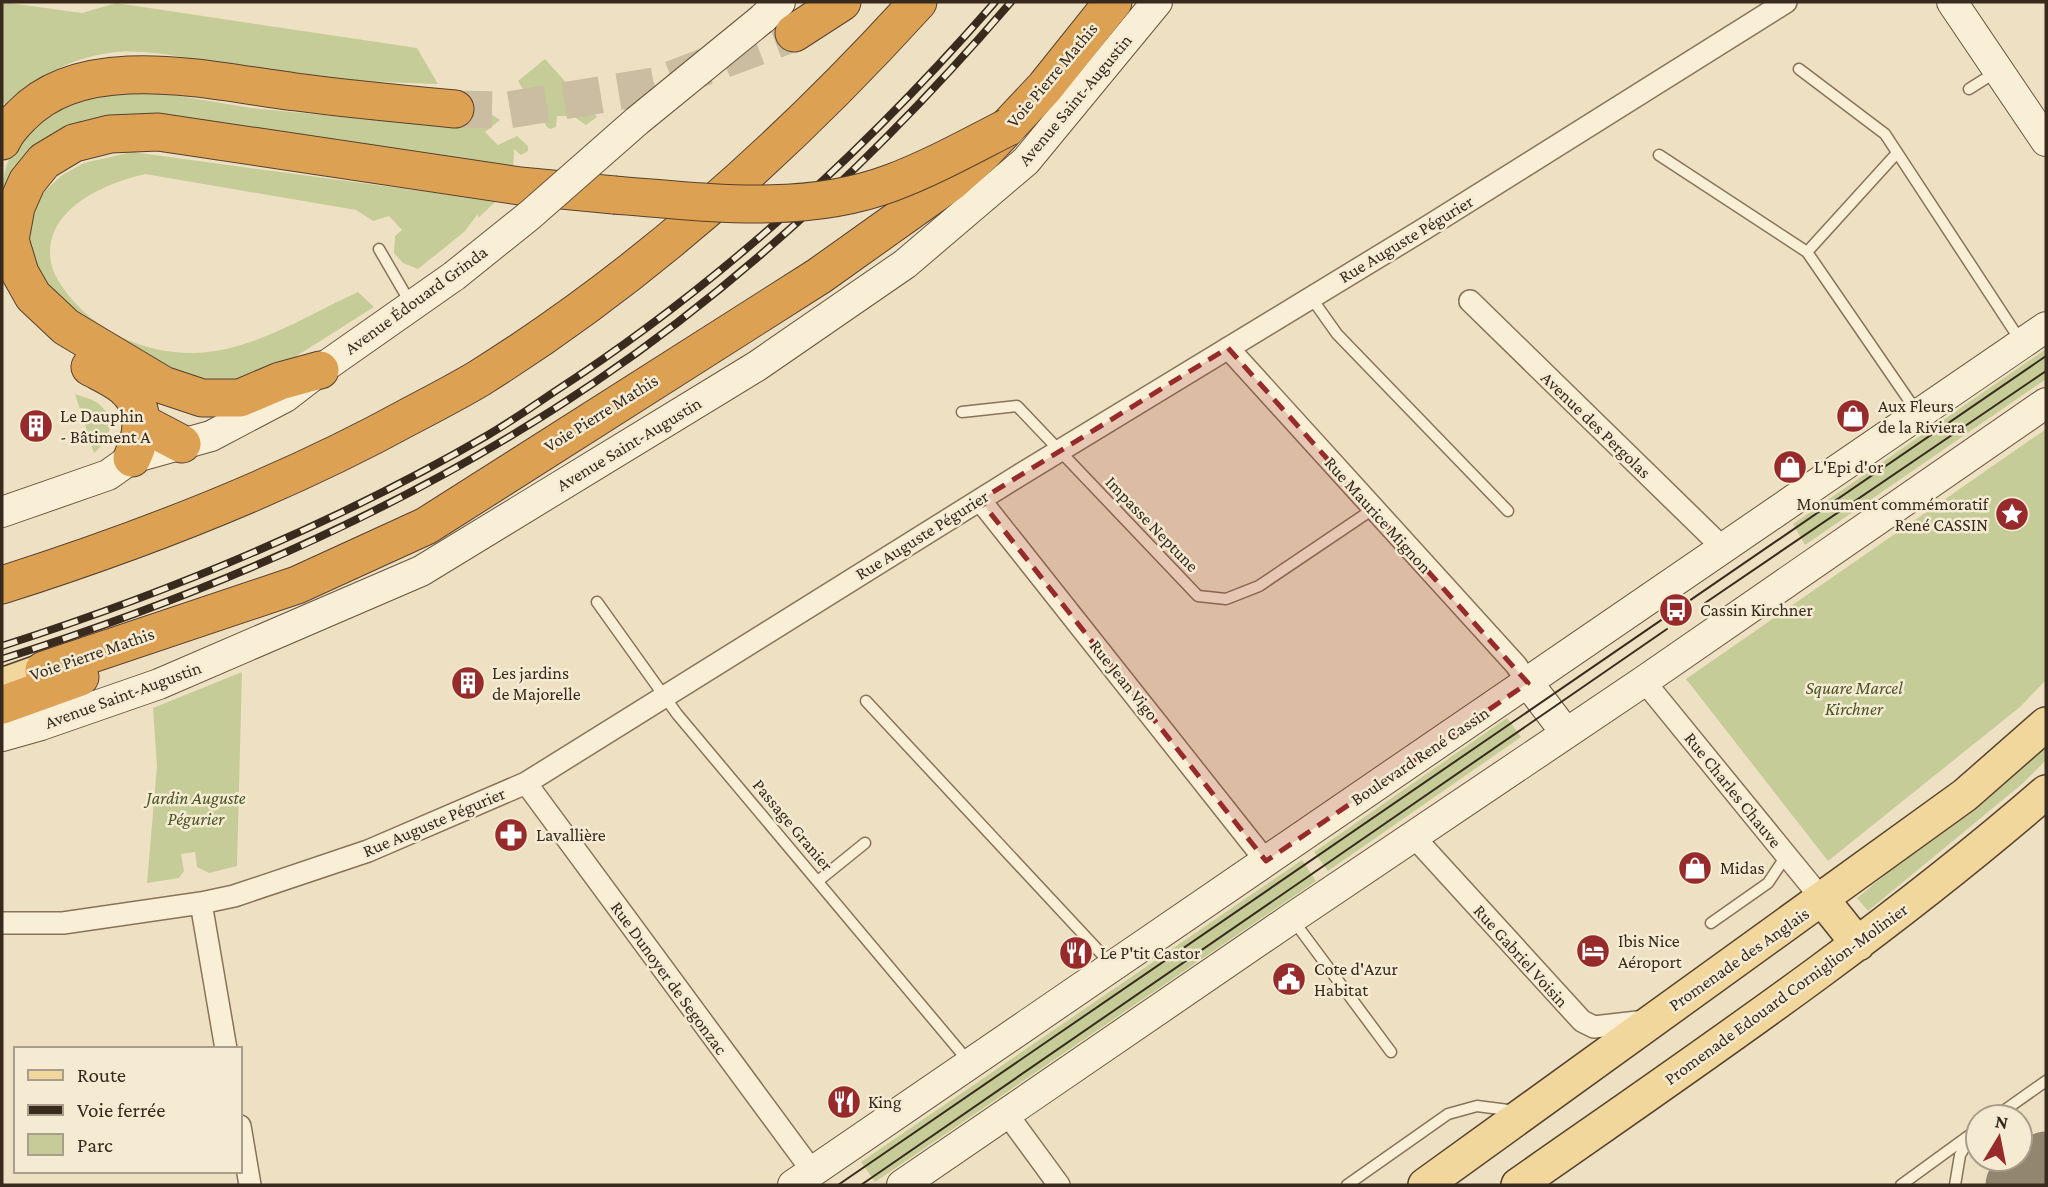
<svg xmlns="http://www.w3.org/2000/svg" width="2048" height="1187" font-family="'Crimson Pro',serif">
<rect width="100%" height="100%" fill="#eee1c3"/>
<path fill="#c6cc97" d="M2 2 82 13 116 3 417 48 438 84C370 83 303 76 236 67 195 61 150 47 109 53 68 59 36 78 5 104L2 102Z
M545 59 597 117 586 125 573 116H557L556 127 550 129 547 127 518 81Z
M144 90 251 108 435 126 467 124 448 99 458 91 500 120 485 132 498 145 517 136 528 146V151L521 155 514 149 513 173 518 181 478 218V214L464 232 418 269 403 263 394 253 395 236 402 230 389 216 373 221 356 210 145 174C103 184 42 210 51 263 53 273 60 284 66 292 96 332 145 354 195 353 255 351 306 315 358 292L374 307 268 374 239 384 191 380 75 319 27 266 29 216 41 195 62 175 84 163 132 152 481 199 111 116 2 211C2 194 2 173 10 157 26 125 61 103 95 93 110 89 129 91 144 90Z
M2046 349V379L1805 545 1793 524Z
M75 394C83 397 94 399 100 405 118 421 109 440 94 453Z
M2046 429V680L2020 707 1828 861 1686 679Z
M242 672 237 866 209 873 197 867 195 852 181 854 184 871 179 878 147 883 157 766 153 708Z
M1507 718 1521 737 1328 871 1314 852Z
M2046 742V760L2022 784 1868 911 1857 898Z
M1302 860 1316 881 875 1182 861 1162Z"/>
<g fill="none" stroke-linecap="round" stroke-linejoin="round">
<path stroke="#938670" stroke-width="65" d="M2018 1185 2046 1164"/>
<path stroke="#cabda2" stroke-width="37" stroke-dasharray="37 18" stroke-linecap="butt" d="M455 109 508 110 654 86 794 33"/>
<g stroke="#88735a" stroke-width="13">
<path id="lane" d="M1799 69 1885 134 2022 343
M1969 89 1996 72
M1659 155 1807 252 1917 412
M379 249 411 304
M1807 252 1897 153
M1310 296 1337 334 1508 511
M962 412 1017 406 1198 596 1226 599 1259 586 1373 509
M597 602 677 714 969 1062
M866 701 1111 964
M818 881 865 843
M1293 920 1391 1052
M1711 923 1768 883 1786 856
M1995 1117 2046 1081
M1347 1185 1448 1114 1477 1106 1516 1111
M1901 1185 1978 1129
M1955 1185 1960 1155 1969 1140"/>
</g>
<g stroke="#88735a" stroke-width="24">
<path id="street" d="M1470 301 1723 548
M1228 348 1516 665 1528 683
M980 500 1266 861
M1644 681 1822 899
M526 783 813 1172
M1414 837 1582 1021 1594 1027 1646 1021
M201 903 226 1049
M2 923H63L201 903 234 896 368 851 526 783 1023 473 1424 229 1786 2
M1007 1114 1059 1185
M240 1126 250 1185"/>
</g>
<g stroke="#6a543d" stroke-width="32">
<path id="secondary" d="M1952 2 2046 141
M762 19 780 2
M2 512 108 475 132 458 211 436 285 397 320 370 454 276
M1528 683 1566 733
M2 736 41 725 159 684 421 571 757 366 905 264 1026 161 1157 2
M793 1185 2046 327
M902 1185 1292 918 1644 681 2046 403"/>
</g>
<g stroke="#56412e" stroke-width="36">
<path id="primary" d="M2 685 44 670
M1822 899 1858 944
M1425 1185 1965 795 2046 724
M1518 1185C1698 1059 1880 936 2046 792"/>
</g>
<g stroke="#56412e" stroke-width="39">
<path id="highway" d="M794 33 842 2
M2 141C6 131 13 124 21 116 85 48 214 82 296 92 349 99 402 104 455 109
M90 367C101 373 115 379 124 387 147 406 143 435 132 458
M320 370 280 381 240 398H202L163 385 66 327 33 296 20 273 10 240 16 207 27 182 44 161 74 143 110 134 158 132 520 186 614 195
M142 423 182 444
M2 585C143 540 281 487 410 416 433 404 456 392 478 379 643 276 788 145 918 2
M44 670 297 585 426 526 819 276 951 182 983 153 1045 87 1113 2
M2 705 80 677"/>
</g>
<use href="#lane" stroke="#f9efd6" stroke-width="10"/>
<use href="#street" stroke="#f9efd6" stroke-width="21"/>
<use href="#secondary" stroke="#f9efd6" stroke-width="30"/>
<use href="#primary" stroke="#f1d79b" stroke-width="33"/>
<use href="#highway" stroke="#dda154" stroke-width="37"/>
<path stroke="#382b1e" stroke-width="2" d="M1705 603 2046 371
M838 1185 2046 356
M861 1185 1667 629"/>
<g stroke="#382b1e" stroke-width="8">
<path id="rail" d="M2 646C170 592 335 524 488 435 510 422 532 407 554 392 719 285 866 150 995 2
M2 659C211 593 413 506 595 382 750 277 889 144 1011 2"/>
</g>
<use href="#rail" stroke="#f5ebd3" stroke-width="5" stroke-dasharray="16" stroke-linecap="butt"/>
<g stroke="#6a543d" stroke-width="32" stroke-linecap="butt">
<path id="secondary-bridge" d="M454 276 530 215 637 121 762 19"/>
</g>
<g stroke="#56412e" stroke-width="39" stroke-linecap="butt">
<path id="highway-bridge" d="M614 195C705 202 803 216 891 183 931 168 969 147 1008 127"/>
</g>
<use href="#secondary-bridge" stroke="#f9efd6" stroke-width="30"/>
<use href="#highway-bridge" stroke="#dda154" stroke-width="37"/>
</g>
<path fill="#972a2a" fill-opacity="0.2" stroke="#972a2a" stroke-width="5" stroke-dasharray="14 9" stroke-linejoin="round" d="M1228 348 1528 683 1266 861 980 500Z"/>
<defs>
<g id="shop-disc" transform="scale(1.75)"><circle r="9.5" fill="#972a2a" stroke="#f5ebd3"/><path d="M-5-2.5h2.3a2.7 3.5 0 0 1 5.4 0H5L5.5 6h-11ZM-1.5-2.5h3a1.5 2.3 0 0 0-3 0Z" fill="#fff"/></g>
<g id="building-disc" transform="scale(1.75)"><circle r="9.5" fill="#972a2a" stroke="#f5ebd3"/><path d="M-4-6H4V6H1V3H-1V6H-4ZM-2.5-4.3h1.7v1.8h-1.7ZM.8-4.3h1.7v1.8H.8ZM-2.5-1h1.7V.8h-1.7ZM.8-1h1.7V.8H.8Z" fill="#fff"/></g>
<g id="sight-disc" transform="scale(1.75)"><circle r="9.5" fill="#972a2a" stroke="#f5ebd3"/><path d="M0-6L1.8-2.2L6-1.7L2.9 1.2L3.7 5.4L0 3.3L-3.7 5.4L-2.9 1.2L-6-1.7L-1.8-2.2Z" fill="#fff"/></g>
<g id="bus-disc" transform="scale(1.75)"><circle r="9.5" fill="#972a2a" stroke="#f5ebd3"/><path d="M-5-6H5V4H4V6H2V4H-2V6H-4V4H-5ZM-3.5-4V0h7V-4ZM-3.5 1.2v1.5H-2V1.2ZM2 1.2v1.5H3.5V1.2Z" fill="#fff"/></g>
<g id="pharmacy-disc" transform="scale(1.75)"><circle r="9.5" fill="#972a2a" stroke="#f5ebd3"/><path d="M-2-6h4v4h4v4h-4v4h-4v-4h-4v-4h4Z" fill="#fff"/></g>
<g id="hotel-disc" transform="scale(1.75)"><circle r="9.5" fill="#972a2a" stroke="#f5ebd3"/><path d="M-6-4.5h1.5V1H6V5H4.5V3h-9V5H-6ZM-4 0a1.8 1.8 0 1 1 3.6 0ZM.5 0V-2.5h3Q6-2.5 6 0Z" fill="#fff"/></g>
<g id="restaurant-disc" transform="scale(1.75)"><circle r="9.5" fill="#972a2a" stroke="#f5ebd3"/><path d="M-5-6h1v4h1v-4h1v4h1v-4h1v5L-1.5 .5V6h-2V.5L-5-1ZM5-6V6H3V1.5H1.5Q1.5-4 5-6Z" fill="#fff"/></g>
<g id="civic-disc" transform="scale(1.75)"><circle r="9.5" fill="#972a2a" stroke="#f5ebd3"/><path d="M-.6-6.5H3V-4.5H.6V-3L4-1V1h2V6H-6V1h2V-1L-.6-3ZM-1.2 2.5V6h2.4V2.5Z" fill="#fff"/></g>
</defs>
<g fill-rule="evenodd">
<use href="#shop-disc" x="1853" y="416"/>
<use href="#building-disc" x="36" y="426"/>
<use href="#shop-disc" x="1790" y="467"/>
<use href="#sight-disc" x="2012" y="514"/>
<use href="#bus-disc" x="1676" y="610"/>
<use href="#building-disc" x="468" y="683"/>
<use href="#pharmacy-disc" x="511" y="835"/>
<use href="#shop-disc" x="1695" y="868"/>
<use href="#hotel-disc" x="1593" y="951"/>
<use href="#restaurant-disc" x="1076" y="953"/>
<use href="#civic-disc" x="1289" y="979"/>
<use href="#restaurant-disc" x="844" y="1102"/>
</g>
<g text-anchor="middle" stroke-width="5" stroke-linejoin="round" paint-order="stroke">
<g font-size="18" fill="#382b1e" stroke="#f5ebd3">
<text transform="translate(1052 75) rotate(-50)" y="6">Voie Pierre Mathis</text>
<text transform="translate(1075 100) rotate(-50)" y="6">Avenue Saint-Augustin</text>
<text transform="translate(1406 239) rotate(-31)" y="6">Rue Auguste Pégurier</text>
<text transform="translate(416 300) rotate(-36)" y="6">Avenue Édouard Grinda</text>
<text transform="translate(601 413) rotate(-32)" y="6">Voie Pierre Mathis</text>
<text transform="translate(1596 425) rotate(44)" y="6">Avenue des Pergolas</text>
<text transform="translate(629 444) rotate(-31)" y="6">Avenue Saint-Augustin</text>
<text transform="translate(1378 515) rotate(48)" y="6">Rue Maurice Mignon</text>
<text transform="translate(1152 524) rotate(46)" y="6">Impasse Neptune</text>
<text transform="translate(922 535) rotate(-32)" y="6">Rue Auguste Pégurier</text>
<text transform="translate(92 654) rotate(-19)" y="6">Voie Pierre Mathis</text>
<text transform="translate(1124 680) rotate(51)" y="6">Rue Jean Vigo</text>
<text transform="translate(123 695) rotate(-20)" y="6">Avenue Saint-Augustin</text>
<text transform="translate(1420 756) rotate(-34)" y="6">Boulevard René Cassin</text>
<text transform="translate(1733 790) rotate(51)" y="6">Rue Charles Chauve</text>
<text transform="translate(434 822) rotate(-23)" y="6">Rue Auguste Pégurier</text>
<text transform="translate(793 825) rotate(50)" y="6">Passage Granier</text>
<text transform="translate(1521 956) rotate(48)" y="6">Rue Gabriel Voisin</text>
<text transform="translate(1739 959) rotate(-35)" y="6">Promenade des Anglais</text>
<text transform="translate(669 978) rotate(54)" y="6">Rue Dunoyer de Segonzac</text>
<text transform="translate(1786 994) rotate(-36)" y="6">Promenade Edouard Corniglion-Molinier</text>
</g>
<g font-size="18" fill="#382b1e" stroke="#f5ebd3" text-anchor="start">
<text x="1878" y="412">Aux Fleurs<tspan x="1878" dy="21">de la Riviera</tspan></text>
<text x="60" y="422">Le Dauphin<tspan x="60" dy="21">- Bâtiment A</tspan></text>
<text x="1814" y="473">L'Epi d'or</text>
<text x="1988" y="510" text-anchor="end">Monument commémoratif<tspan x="1988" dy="21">René CASSIN</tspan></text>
<text x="1700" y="616">Cassin Kirchner</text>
<text x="492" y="679">Les jardins<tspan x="492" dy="21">de Majorelle</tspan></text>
<text x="536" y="841">Lavallière</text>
<text x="1720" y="874">Midas</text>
<text x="1618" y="947">Ibis Nice<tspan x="1618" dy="21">Aéroport</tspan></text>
<text x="1100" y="959">Le P'tit Castor</text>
<text x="1314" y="975">Cote d'Azur<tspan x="1314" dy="21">Habitat</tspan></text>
<text x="868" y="1108">King</text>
</g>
<g font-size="18" font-style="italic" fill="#485524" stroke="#f5ebd3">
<text x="1854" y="694">Square Marcel<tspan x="1854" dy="21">Kirchner</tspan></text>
<text x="196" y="804">Jardin Auguste<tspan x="196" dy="21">Pégurier</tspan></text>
</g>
</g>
<rect width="2048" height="1187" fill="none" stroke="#382b1e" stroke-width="7"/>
<rect x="14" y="1047" width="228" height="126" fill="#f5ebd3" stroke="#a99e8b" stroke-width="2"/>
<rect x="28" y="1070" width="35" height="10" fill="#f1d79b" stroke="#a99e8b" stroke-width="2"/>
<text x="77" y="1082" font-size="21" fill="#382b1e">Route</text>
<rect x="28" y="1105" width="35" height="10" fill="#382b1e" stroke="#a99e8b" stroke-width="2"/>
<text x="77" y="1117" font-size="21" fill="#382b1e">Voie ferrée</text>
<rect x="28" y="1134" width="35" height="21" fill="#c6cc97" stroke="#a99e8b" stroke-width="2"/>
<text x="77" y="1152" font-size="21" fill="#382b1e">Parc</text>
<g transform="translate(1999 1138) rotate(10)"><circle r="33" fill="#f5ebd3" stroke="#a99e8b" stroke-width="2"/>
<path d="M0-5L12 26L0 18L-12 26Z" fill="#972a2a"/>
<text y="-10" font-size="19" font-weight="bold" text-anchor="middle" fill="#382b1e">N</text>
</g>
</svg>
